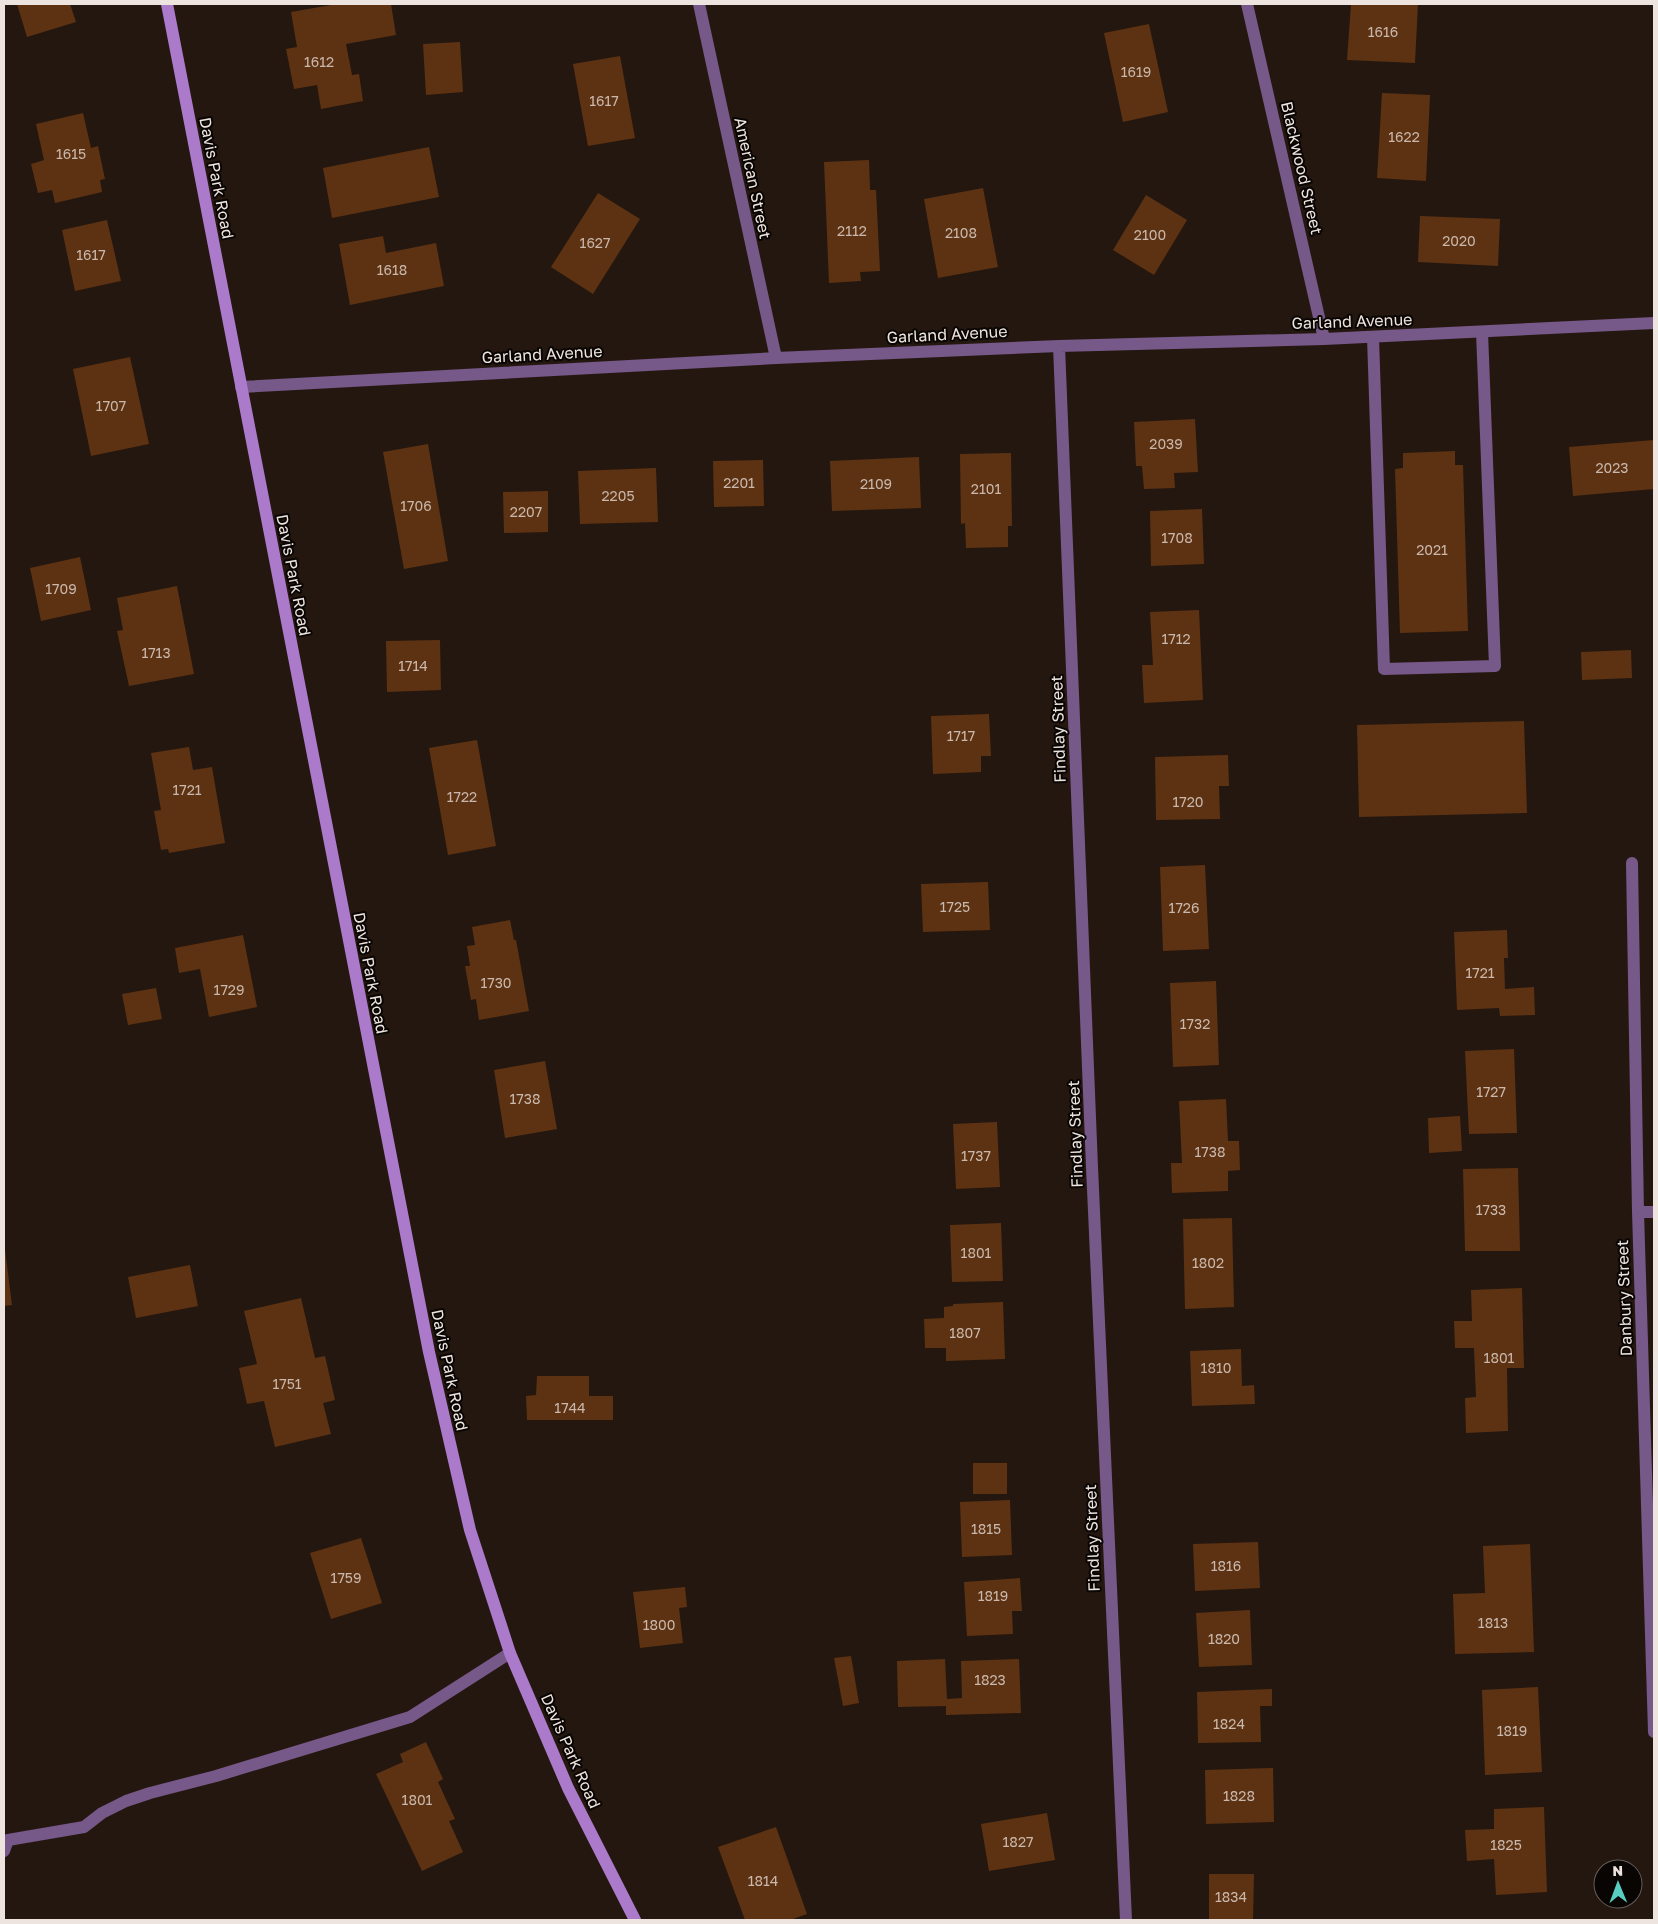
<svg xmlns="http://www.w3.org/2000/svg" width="1658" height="1924" font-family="'Golos Text',sans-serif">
<rect width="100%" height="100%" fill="#24170f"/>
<path fill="#5d3212" d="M17 4H70L76 22 27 37Z
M337 4H391L396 35 346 44 352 75 359 74 363 101 321 109 317 85 294 89 286 49 297 47 291 12Z
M1351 4H1418L1415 63 1347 60Z
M1149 24 1168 112 1123 122 1104 33Z
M460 42 463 92 426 95 423 44Z
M620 56 635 138 588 146 573 64Z
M1382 93 1430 95 1426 181 1377 178Z
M83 113 91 148 98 146 105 179 100 180 102 192 55 203 52 190 38 193 31 164 44 160 36 124Z
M429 147 439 197 332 218 323 168Z
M869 160 870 190H876L880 271 860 272 861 281 829 283 824 162Z
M983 188 998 267 938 278 924 199Z
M598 193 640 219 593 294 551 267Z
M1146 195 1187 220 1154 275 1113 250Z
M1420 216 1500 219 1498 266 1418 262Z
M107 220 121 281 75 291 62 230Z
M383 236 386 253 436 243 444 286 350 305 339 244Z
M130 357 149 444 91 456 73 369Z
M1195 419 1198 472 1174 473 1175 488 1144 489 1142 466H1136L1134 422Z
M1654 440V489L1573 496 1569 447Z
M428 444 448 561 404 569 383 452Z
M1455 451V465H1463L1468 631 1400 633 1395 469 1403 468V453Z
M1011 453 1012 526H1008V547L966 548 965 523 961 524 960 454Z
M919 457 921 508 832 511 830 461Z
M763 460 764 506 714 507 713 461Z
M656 468 658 522 580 524 578 471Z
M548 491V532L504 533 503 492Z
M1202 509 1204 564 1151 566 1150 511Z
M80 557 91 610 41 621 30 568Z
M177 586 194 674 129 686 117 631 123 630 117 598Z
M1199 610 1203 700 1144 703 1142 665H1153L1150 612Z
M440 640 441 690 387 692 386 641Z
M1631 650 1632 678 1582 680 1581 652Z
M989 714 991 756H981V772L933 774 931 716Z
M1524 721 1527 813 1359 817 1357 725Z
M477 740 496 846 448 855 429 748Z
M189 747 193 770 212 767 225 843 169 853 168 849 161 850 154 811 161 810 151 753Z
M1228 755 1229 786H1219L1220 819 1156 820 1155 757Z
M1205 865 1209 949 1163 951 1160 867Z
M988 882 990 930 923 932 921 884Z
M510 920 514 940H516L529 1011 479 1020 476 999 471 1000 465 966H470L467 946 475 945 472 927Z
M1507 930 1508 958H1504L1505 989 1534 987 1535 1015 1500 1016 1499 1008 1457 1010 1454 932Z
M243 935 257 1007 209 1017 200 969 179 973 175 948Z
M1216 981 1219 1065 1173 1067 1170 983Z
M156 988 162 1019 128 1025 122 994Z
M1514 1049 1517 1133 1469 1134 1465 1051Z
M545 1061 557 1129 505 1138 494 1070Z
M1226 1099 1228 1141H1239L1240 1170 1228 1171V1191L1172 1193 1171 1163H1182L1179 1101Z
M1460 1116 1462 1151 1429 1153 1428 1118Z
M997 1122 1000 1187 956 1189 953 1124Z
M1518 1168 1520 1251H1465L1463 1169Z
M1232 1218 1234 1307 1185 1309 1183 1219Z
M1001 1223 1003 1281 952 1282 950 1225Z
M4 1242 12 1305 4 1306Z
M190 1265 198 1306 136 1318 128 1277Z
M1522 1288 1524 1368H1507L1508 1431 1466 1433 1465 1398 1476 1397 1474 1348H1455L1454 1321H1472L1471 1290Z
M301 1298 315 1358 325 1356 335 1400 323 1403 331 1434 275 1447 264 1401 247 1404 239 1368 257 1364 244 1311Z
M1003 1302 1005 1359 946 1361V1348H925L924 1319 944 1318V1307L953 1306V1304Z
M1241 1349 1242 1386 1254 1385 1255 1404 1192 1406 1190 1351Z
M537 1376H589V1396H613V1420H527L526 1396 536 1395Z
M973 1463H1007V1494H973Z
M1010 1500 1012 1555 962 1557 960 1502Z
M361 1538 382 1603 331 1619 310 1553Z
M1258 1542 1260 1588 1195 1591 1193 1544Z
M1530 1544 1534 1652 1455 1654 1453 1594 1485 1593 1483 1546Z
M1020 1578 1022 1611H1012L1013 1634 967 1636 964 1582Z
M685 1587 687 1607 679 1608 683 1643 640 1648 633 1592Z
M1250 1610 1252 1665 1199 1667 1196 1613Z
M851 1656 859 1703 843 1706 834 1658Z
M945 1659 947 1699 962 1698 961 1661 1019 1659 1021 1713 946 1715V1706L898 1707 897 1661Z
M1538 1687 1542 1772 1485 1775 1482 1690Z
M1272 1689V1706H1260L1261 1742 1198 1743 1197 1692Z
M426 1742 443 1779 438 1782 455 1819 449 1821 463 1852 422 1871 376 1774 403 1762 400 1754Z
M1273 1768 1274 1822 1206 1824 1205 1770Z
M1544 1807 1547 1892 1496 1895 1494 1859 1467 1861 1465 1830 1494 1829V1809Z
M1047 1813 1055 1860 989 1871 981 1824Z
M776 1827 807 1914 790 1920H745L718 1847Z
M1209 1874H1254L1253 1920H1209Z"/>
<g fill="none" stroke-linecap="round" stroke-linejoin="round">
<path stroke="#765889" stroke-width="12" d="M1373 337 1384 669 1495 666 1482 332
M4 1851 8 1840 84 1827 102 1813 126 1801 150 1793 216 1776 410 1717 510 1653"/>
<path stroke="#765889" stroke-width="12" d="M699 4 776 358
M1247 4 1324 339
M1059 346 1092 1167 1126 1920
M241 387 776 358 1059 346 1324 339 1654 323
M1632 863 1638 1212 1654 1732
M1638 1212H1654"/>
<path stroke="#ab7aca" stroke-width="12" d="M167 4 429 1352 470 1530 510 1653 568 1788 635 1920"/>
</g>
<g text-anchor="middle" stroke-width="4" stroke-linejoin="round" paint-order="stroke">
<g font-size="14" fill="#cab8ac">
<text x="1383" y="37">1616</text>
<text x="319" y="67">1612</text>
<text x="1136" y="77">1619</text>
<text x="604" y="106">1617</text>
<text x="1404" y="142">1622</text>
<text x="71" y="159">1615</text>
<text x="852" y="236">2112</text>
<text x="961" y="238">2108</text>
<text x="1150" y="240">2100</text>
<text x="1459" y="246">2020</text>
<text x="595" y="248">1627</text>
<text x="91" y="260">1617</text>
<text x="392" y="275">1618</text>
<text x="111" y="411">1707</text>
<text x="1166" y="449">2039</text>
<text x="1612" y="473">2023</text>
<text x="739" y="488">2201</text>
<text x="876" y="489">2109</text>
<text x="986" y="494">2101</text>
<text x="618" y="501">2205</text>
<text x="416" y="511">1706</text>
<text x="526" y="517">2207</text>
<text x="1177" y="543">1708</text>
<text x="1432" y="555">2021</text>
<text x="61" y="594">1709</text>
<text x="1176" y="644">1712</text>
<text x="156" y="658">1713</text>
<text x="413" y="671">1714</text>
<text x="961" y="741">1717</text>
<text x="187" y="795">1721</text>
<text x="462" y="802">1722</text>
<text x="1188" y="807">1720</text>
<text x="955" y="912">1725</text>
<text x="1184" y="913">1726</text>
<text x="1480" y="978">1721</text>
<text x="496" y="988">1730</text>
<text x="229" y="995">1729</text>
<text x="1195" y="1029">1732</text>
<text x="1491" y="1097">1727</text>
<text x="525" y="1104">1738</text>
<text x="1210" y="1157">1738</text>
<text x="976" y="1161">1737</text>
<text x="1491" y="1215">1733</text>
<text x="976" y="1258">1801</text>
<text x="1208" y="1268">1802</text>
<text x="965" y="1338">1807</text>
<text x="1499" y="1363">1801</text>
<text x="1216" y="1373">1810</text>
<text x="287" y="1389">1751</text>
<text x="570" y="1413">1744</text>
<text x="986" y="1534">1815</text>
<text x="1226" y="1571">1816</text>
<text x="346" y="1583">1759</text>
<text x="993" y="1601">1819</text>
<text x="1493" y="1628">1813</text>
<text x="659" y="1630">1800</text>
<text x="1224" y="1644">1820</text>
<text x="990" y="1685">1823</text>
<text x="1229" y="1729">1824</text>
<text x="1512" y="1736">1819</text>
<text x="1239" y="1801">1828</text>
<text x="417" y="1805">1801</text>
<text x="1018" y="1847">1827</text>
<text x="1506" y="1850">1825</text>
<text x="763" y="1886">1814</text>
<text x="1231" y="1902">1834</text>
</g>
<g font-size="16" fill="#eee4df" stroke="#090503">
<text transform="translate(1302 168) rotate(77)" y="6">Blackwood Street</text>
<text transform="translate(217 178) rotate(79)" y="6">Davis Park Road</text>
<text transform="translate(753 178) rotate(78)" y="6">American Street</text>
<text transform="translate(1352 321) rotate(-2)" y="6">Garland Avenue</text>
<text transform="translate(947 334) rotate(-3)" y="6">Garland Avenue</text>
<text transform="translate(542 354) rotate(-3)" y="6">Garland Avenue</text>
<text transform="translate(294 575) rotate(79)" y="6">Davis Park Road</text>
<text transform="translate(1058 729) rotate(-92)" y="6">Findlay Street</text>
<text transform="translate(371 973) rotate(79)" y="6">Davis Park Road</text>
<text transform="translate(1075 1134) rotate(-92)" y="6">Findlay Street</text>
<text transform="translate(1624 1298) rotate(-92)" y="6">Danbury Street</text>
<text transform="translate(450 1370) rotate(78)" y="6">Davis Park Road</text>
<text transform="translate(1092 1538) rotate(-92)" y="6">Findlay Street</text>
<text transform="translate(571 1751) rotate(66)" y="6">Davis Park Road</text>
</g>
</g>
<rect width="1658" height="1924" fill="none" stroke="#eee4df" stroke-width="10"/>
<g transform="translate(1618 1884) rotate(359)"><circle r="24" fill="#090503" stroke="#655e5b"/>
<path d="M0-4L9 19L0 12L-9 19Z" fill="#58cec0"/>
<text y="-8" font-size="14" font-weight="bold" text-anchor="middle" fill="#eee4df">N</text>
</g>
</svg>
